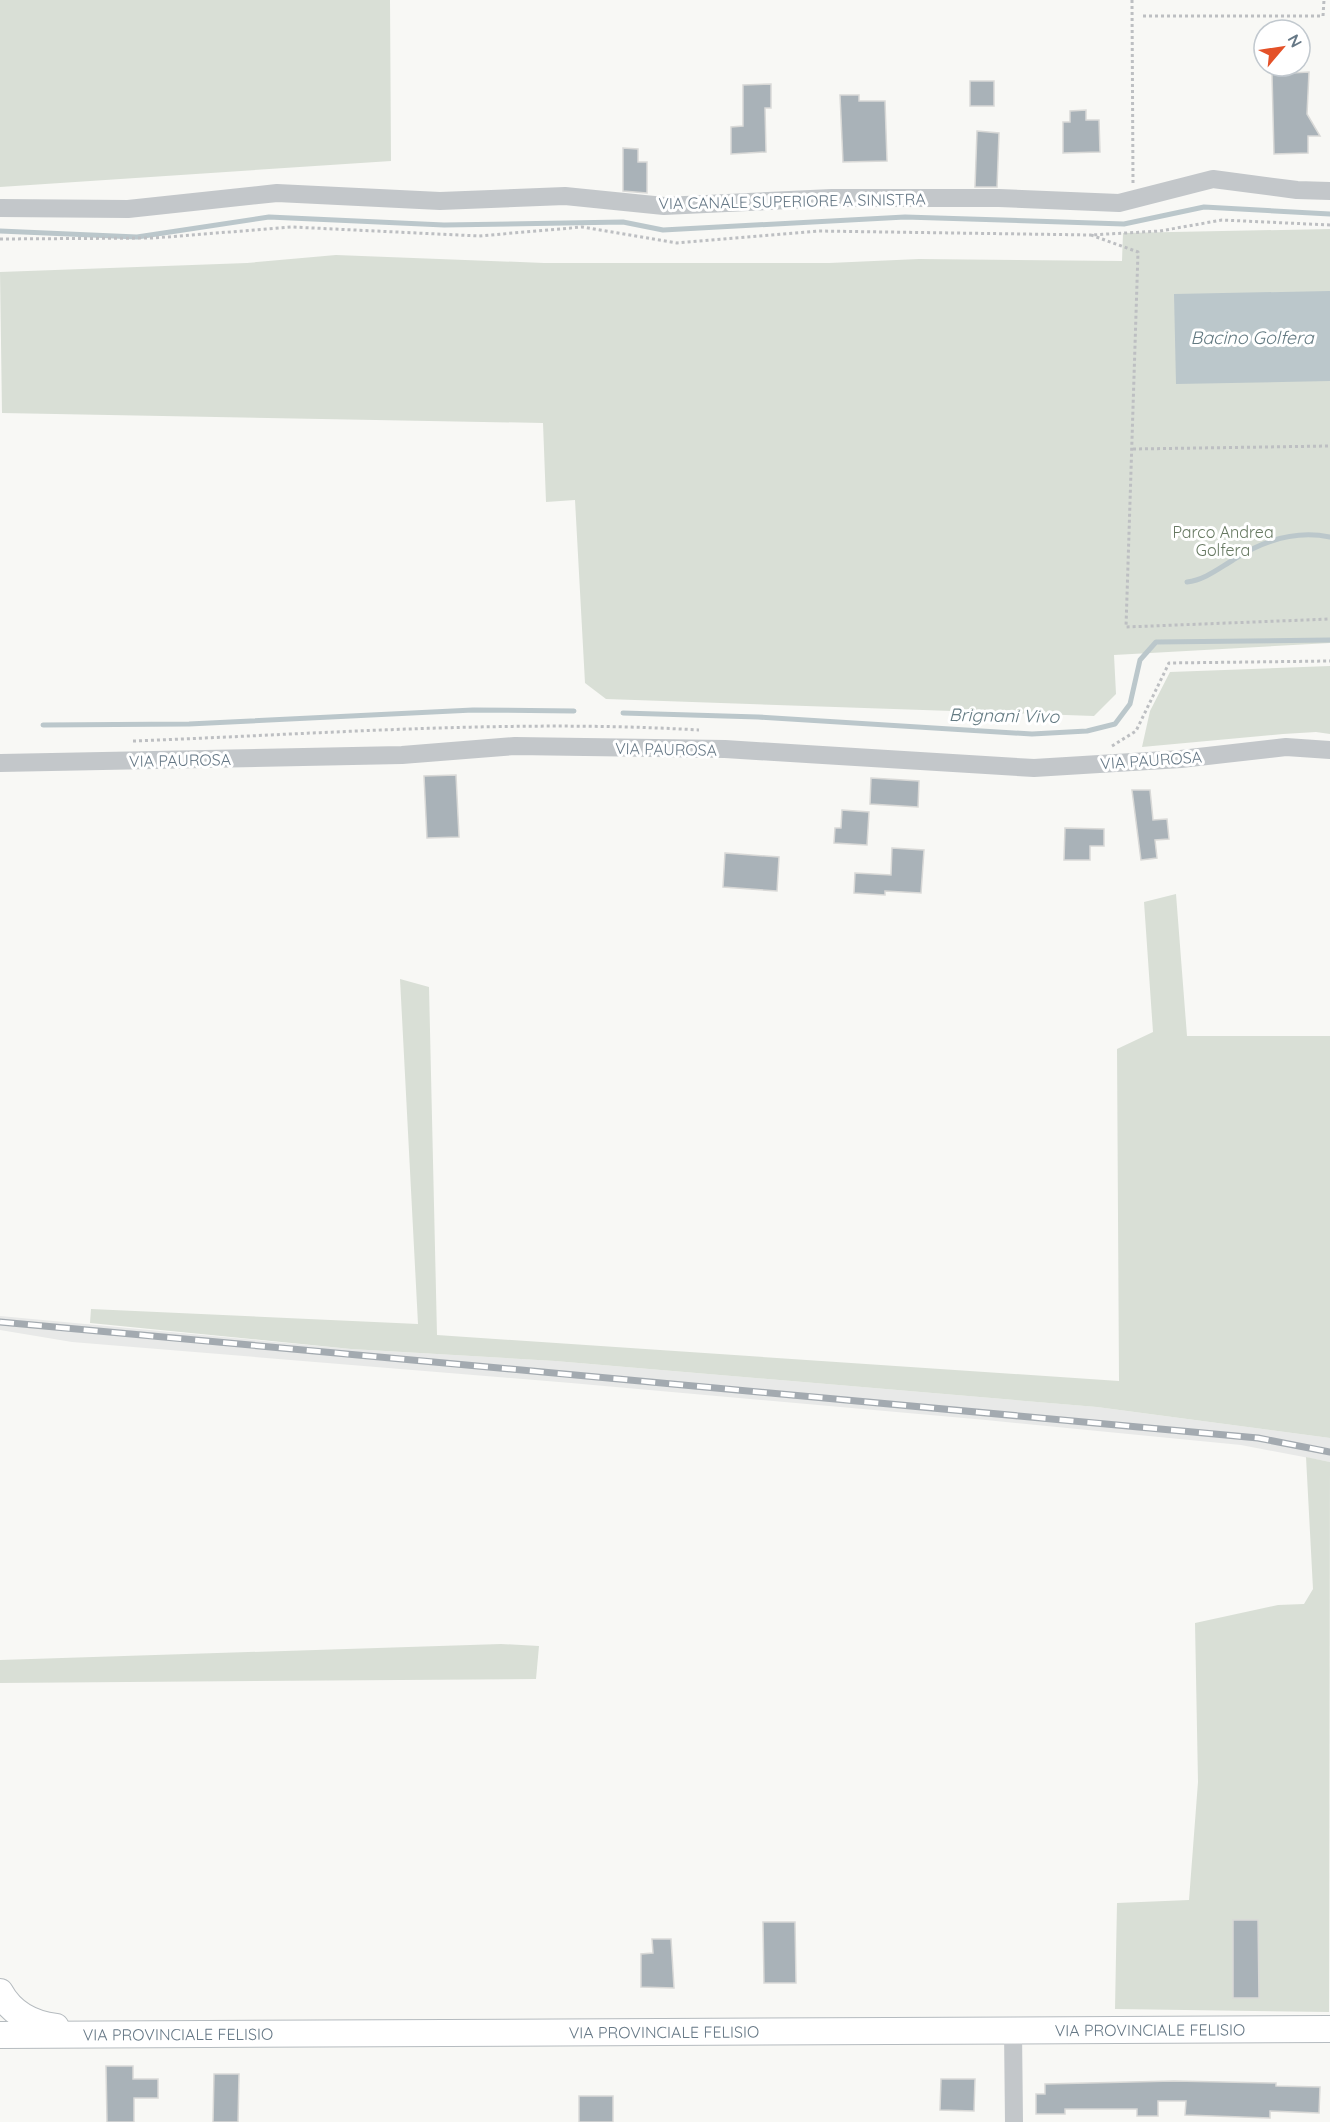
<svg xmlns="http://www.w3.org/2000/svg" width="1330" height="2122" font-family="Quicksand,sans-serif">
<rect width="100%" height="100%" fill="#f8f8f5"/>
<path fill="#e8e9e8" d="M0 1316 351 1349 555 1361 1097 1407 1330 1438V1462L1241 1445 986 1420 571 1383 72 1342 0 1330Z"/>
<path fill="#d9dfd6" d="M0 0H390L391 161 0 187Z
M1330 229V643L1114 655 1116 694 1094 716 606 699 585 683 575 500 546 502 543 423 2 413 0 272 247 263 336 255 544 263H829L919 259 1122 261 1123 233Z
M1330 666V734L1316 732 1283 734 1142 747 1150 711 1170 672Z
M1176 894 1187 1036H1330V1438L1097 1407 555 1361 351 1349 90 1323 91 1309 418 1324 400 979 429 987 437 1335 1119 1381 1117 1049 1153 1032 1144 902Z
M1306 1457 1330 1462 1329 2012 1115 2009 1117 1903 1189 1900 1198 1782 1195 1623 1278 1605 1304 1604 1313 1589Z
M501 1644 539 1646 536 1679 0 1683V1660Z"/>
<path fill="#bbc7cb" d="M1330 291V381L1176 384 1174 294Z"/>
<g fill="none" stroke-linecap="round" stroke-linejoin="round">
<path stroke="#bbc7cb" stroke-width="5" d="M0 231 137 237 269 217 444 225 623 222 663 230 905 217 1124 224 1204 207 1330 214
M1187 582C1204 580 1218 569 1233 560 1262 541 1295 530 1330 537
M623 713 758 717 1032 734 1087 731 1115 724 1130 704 1140 660 1156 642 1330 640
M43 725 189 724 473 710 574 711"/>
</g>
<path fill="#a9b2b8" stroke="#d9d9d7" stroke-width="1.5" d="M1309 72 1307 114 1320 136H1308V153L1274 154 1272 74Z
M970 81H994V106H970Z
M771 84V108H765L766 152 731 154V127L743 126V85Z
M840 95H859V101H885L887 161 843 162Z
M1086 110V120H1099L1100 152 1063 153V122H1070V111Z
M977 131 999 133 997 187H975Z
M623 148 638 149V162H647V193L623 191Z
M456 775 459 837 427 838 424 776Z
M871 778 919 781 918 807 870 804Z
M1132 790H1150L1153 820 1167 819 1169 839 1155 840 1157 858 1141 860Z
M842 810 869 812 867 845 834 843 835 828H841Z
M1065 828 1104 829V846H1090V860H1064Z
M892 848 924 850 921 893 885 891V895L854 893 855 873 891 875Z
M725 853 779 857 777 891 723 887Z
M1233 1920H1258L1259 1998H1233Z
M763 1922H795L796 1983H764Z
M652 1939H671L674 1988 641 1987V1954L653 1953Z
M106 2066H133V2079H158V2098H134V2122H107Z
M214 2074H239L238 2122H213Z
M941 2079H975L974 2111 940 2110Z
M1174 2081 1276 2083V2086L1320 2087 1319 2113 1270 2111V2118L1185 2115 1186 2101H1158V2116H1137V2109H1065V2114H1036V2094H1045V2084Z
M579 2096H613V2122H579Z"/>
<g fill="none" stroke-linecap="round" stroke-linejoin="round">
<g stroke="#b5bbbf" stroke-width="28">
<g id="secondary">
<path d="M0 1992C12 2014 32 2024 56 2027"/>
<path id="s1" d="M0 2035 1330 2029"/>
</g>
</g>
<path stroke="#bdbfc2" stroke-width="3" stroke-dasharray="3 3" stroke-linecap="butt" d="M1132 0 1133 183
M1143 16H1323L1324 0
M1330 225 1222 220 1160 231 1091 235 1138 252 1126 627 1330 619
M0 239 154 238 292 227 479 236 582 227 677 243 818 231 1091 235
M1133 449 1330 446
M133 741C321 734 510 719 699 730
M1112 746 1136 731 1169 663 1330 661"/>
<path stroke="#c3c7ca" stroke-width="18" d="M0 208 128 209 277 193 440 201 565 196 664 206 832 198H999L1119 203 1213 179 1297 190 1330 191
M0 763 402 755 515 746 725 749 1034 768 1181 759 1286 747 1330 750
M1013 2030 1014 2122"/>
<use href="#secondary" stroke="#fff" stroke-width="26"/>
<g stroke="#a3aab0" stroke-width="7">
<path id="rail" d="M0 1322 1258 1438 1330 1452"/>
</g>
<use href="#rail" stroke="#fff" stroke-width="4.5" stroke-dasharray="14" stroke-linecap="butt"/>
</g>
<g text-anchor="middle" stroke-width="6" stroke-linejoin="round" paint-order="stroke">
<g font-size="16" fill="#667886" stroke="#fff">
<text transform="translate(792 201) rotate(-1)" y="6">VIA CANALE SUPERIORE A SINISTRA</text>
<text transform="translate(666 749) rotate(1)" y="6">VIA PAUROSA</text>
<text transform="translate(180 760) rotate(-1)" y="6">VIA PAUROSA</text>
<text transform="translate(1151 760) rotate(-4)" y="6">VIA PAUROSA</text>
<text dy="6" stroke="none"><textPath href="#s1" startOffset="1150">VIA PROVINCIALE FELISIO</textPath></text>
<text dy="6" stroke="none"><textPath href="#s1" startOffset="664">VIA PROVINCIALE FELISIO</textPath></text>
<text dy="6" stroke="none"><textPath href="#s1" startOffset="178">VIA PROVINCIALE FELISIO</textPath></text>
</g>
<g font-size="16" fill="#667861" stroke="#fff">
<text x="1223" y="538">Parco Andrea<tspan x="1223" dy="18">Golfera</tspan></text>
</g>
<g font-size="18" font-style="italic" fill="#637a82" stroke="#fff">
<text x="1252" y="344">Bacino Golfera</text>
<text transform="translate(1004 716) rotate(1)" y="6">Brignani Vivo</text>
</g>
</g>
<g transform="translate(1282 48) rotate(61)"><circle r="28" fill="#ffffff" stroke="#c2c9cf" stroke-width="1.5"/>
<path d="M0-4.5L10 22L0 15L-10 22Z" fill="#e45128"/>
<text y="-9" font-size="16" font-weight="bold" text-anchor="middle" fill="#667886">N</text>
</g>
</svg>
